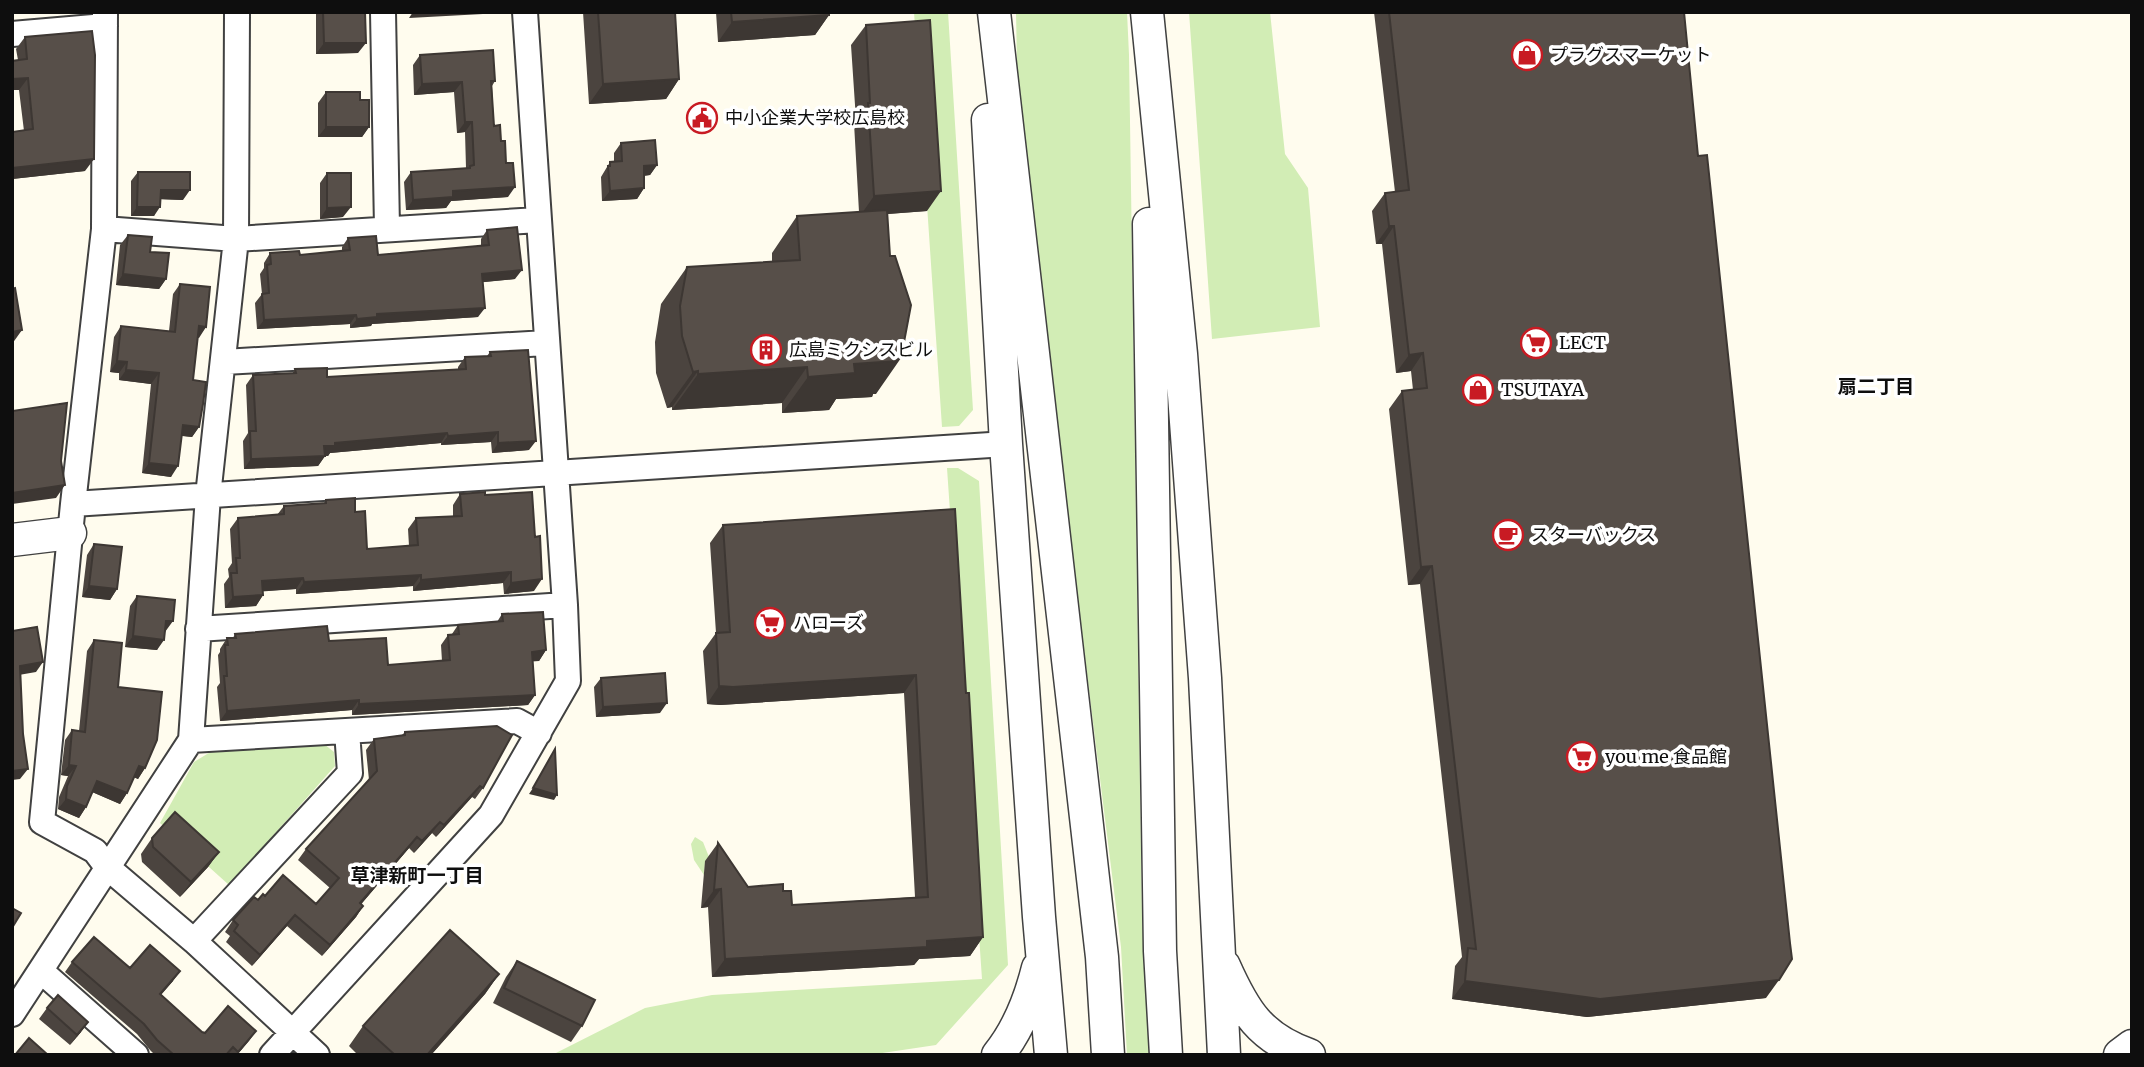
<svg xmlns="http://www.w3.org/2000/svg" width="2144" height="1067" font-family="Merriweather,'Noto Sans JP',serif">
<rect width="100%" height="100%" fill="#fffcee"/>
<path fill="#d2edb5" d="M914 12H948L973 410 959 426 942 427Z
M1016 12H1127L1129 55 1142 917 1151 1055H1127L1121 947 1018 120Z
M1189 12H1270L1285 154 1308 188 1320 327 1212 339Z
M947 468H958L979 481 1008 965 936 1045 869 1055H552L645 1008 712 995 982 979Z
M324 744 334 752 335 766 229 885 160 823 194 762 212 751Z
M695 837 703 842 709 857 705 862 704 875 694 860 691 844Z"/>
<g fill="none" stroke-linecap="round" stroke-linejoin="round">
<g stroke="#414141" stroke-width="28">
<path id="minor" d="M105 12 104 229 73 504 42 822 95 851 107 867 194 941 317 1055
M383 12 387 228
M12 34 105 26
M104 229 236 239 538 220
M224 362 546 343
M73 504 1006 444
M198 629 565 605
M191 740 517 721 539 733
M194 941 350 773 347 731
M41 971 136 1055
M12 1014 191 740 208 496 236 239 237 12
M272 1055 491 815 568 681 565 605 525 12"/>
</g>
<g stroke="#414141" stroke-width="35">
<path id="tertiary" d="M994 12 1102 957 1108 1055
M1147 12 1181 354 1205 678 1224 1055
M988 120 1006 444 1039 917 1051 1055
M1149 224 1160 951 1166 1055
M12 540 70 533
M1224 966C1244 1011 1260 1038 1309 1055
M998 1055C1019 1029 1030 1000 1038 968
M2120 1055 2132 1046"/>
</g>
<use href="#minor" stroke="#fff" stroke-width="24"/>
<use href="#tertiary" stroke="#fff" stroke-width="32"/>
</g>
<path fill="#4b443f" d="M316 12H365L358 53 316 54Z
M583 12H675L679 79 666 99 589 104Z
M716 12H829V15L815 35 718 42Z
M1374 12H1684L1766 998 1587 1017 1452 999 1455 966 1462 957 1420 584 1408 585 1389 409 1402 391 1413 390 1411 371 1396 373 1382 244H1376L1372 211 1385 193 1395 192Z
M866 25 927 211 888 214 876 394H873L872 397 836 399 829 410 782 413V403L672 410V407L667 408 656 373 655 342 661 304 687 267 772 262V253L797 216 859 212 854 123 856 120 851 45Z
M25 37 85 171 12 179V132L24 131 19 90H12V61L18 60 16 49Z
M420 55 495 81 492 86 494 126 501 141 508 197 451 201 446 208 406 210 404 182 411 172 466 168 465 132 457 133 454 92 414 95 413 65Z
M326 92 360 100 369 127 362 137H318V103Z
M621 143 657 165 650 175 644 176V188L637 199 602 201 601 177 610 162H614V153Z
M138 172 183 200 161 199 154 216H131V181Z
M327 173 343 217 320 219V183Z
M487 230 515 279 483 282 478 317 372 324 371 326 350 328V324L257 329 255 303 262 294 260 274 264 268V263L270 253 300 255 342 251V247L348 238 378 255 481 246V239Z
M128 235 150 252 166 279 159 289 116 285 120 245Z
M180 284 206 327 198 337 193 380 199 427 192 437 182 436 171 477 142 473 151 384 119 380V373L110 372 114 337 121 326 169 331 173 294Z
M490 352 529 450 492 453 491 442 441 445V443L330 453 328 456H325L318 466 244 469 243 441 248 433 246 385 253 375 292 374 295 369 327 377 458 370V367L465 357 487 356Z
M460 494 485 495 534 591 504 594 503 583 413 591V586L296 594V589L263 591V595L256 606 225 608 224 584 229 577 228 569 232 563 230 529 238 518 277 515 284 506 324 503 326 500 355 512 367 549 409 546 408 529 416 518 453 516V505Z
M723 525 966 693 983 937 970 956 919 959 914 965 712 977 708 907 701 908 705 861 718 843 748 887 783 891 792 905 915 897 904 693 720 705 707 704 703 651 716 633 710 543Z
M94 544 117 589 110 600 82 597 87 555Z
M137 596 165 632 157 650 125 647 130 606Z
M502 614 546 650 539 661H533L535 695 528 705 352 715V710L220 721 217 687 220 683 218 655 220 652V649L227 638H233L235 634 329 641 388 665 442 661 441 645 448 635 452 634 458 625 497 622Z
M94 640 118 687 145 768 138 779 134 777 127 793 120 804 92 792 86 807 79 818 58 809 59 797 68 776 61 775 65 740 72 730 79 731 87 651Z
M601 678 660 713 596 717 594 687Z
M405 732 483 788 475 799 472 797 436 837 432 833 414 853 409 848 361 904 363 906 356 917 322 956 287 926 252 966 226 942 230 936 225 932 233 920 258 900 265 896 316 904 330 888 298 860 306 849 369 780 366 750 374 739 402 735Z
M152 838 219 852 208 867 180 897 142 862 141 854Z
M517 961 582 1026 571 1042 493 1003 506 977Z
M72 962 130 968 173 981 161 995 202 1032 256 1031 237 1055H155L150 1050 137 1034 65 972Z
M499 974 485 994 431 1055H358L349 1046 363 1026Z
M47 1008 81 1032 70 1045 39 1019Z"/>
<path fill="#3d3733" d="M413 12H484L483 14 409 18Z
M829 15 815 35 718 42 732 22Z
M324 43H366L358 53 316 54Z
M28 78 19 90H12V79Z
M679 79 666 99 589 104 603 84Z
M462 82 454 92 414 95 422 84Z
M465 122H472L465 132 457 133Z
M326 127H369L362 137H318Z
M94 159 85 171 12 179V168Z
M657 165 650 175 637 176 644 166Z
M515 187 508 197 451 201 446 208 406 210 413 200 453 191Z
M644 188 637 199 602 201 610 191Z
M161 190H190L183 200 154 199Z
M941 191 927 211 860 216 874 196Z
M137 207H160L154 216H131Z
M351 207 343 217 320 219 327 208Z
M1389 226H1394L1382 244H1376Z
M522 270 515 279 475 283 482 274Z
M123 274 166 279 159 289 116 285Z
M485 308 478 317 372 324 371 326 350 328 357 319 377 314Z
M356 315 350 324 257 329 264 320Z
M199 326 206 327 199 338 192 337Z
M22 330 12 344V332Z
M1423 353 1411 371 1396 373 1409 355Z
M901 358 876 394H873L872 397 836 399 829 410 782 413 808 377 854 364Z
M117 361 127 362 119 373 110 372Z
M807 367 782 403 672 410 698 374Z
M126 370 159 373 151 384 119 380Z
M698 371 672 407 667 408 693 372Z
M183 425 199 427 192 437 176 435Z
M498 432 491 442 441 445 448 436Z
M447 433 441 443 330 453 328 456H318L324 446 335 443Z
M536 441 529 450 492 453 498 443Z
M325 456 318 466 244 469 251 459Z
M149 463 178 466 171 477 142 473Z
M65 485 56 498 12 504V493Z
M1432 566 1420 584 1408 585 1421 567Z
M511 572 503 583 413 591 421 580Z
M421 575 413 586 296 594 304 582Z
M303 578 296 589 255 592 262 581Z
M542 579 534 591 504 594 511 583Z
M89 586 117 589 110 600 82 597Z
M263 595 256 606 225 608 233 597Z
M166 621H173L165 632Z
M133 636 164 640 157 650 125 647Z
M546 650 539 661 525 662 532 652Z
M43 662 36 672 13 676 20 666Z
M916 675 904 693 720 705 707 704 719 686Z
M535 695 528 705 352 715 359 704Z
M359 700 352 710 220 721 227 711Z
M667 703 660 713 596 717 603 707Z
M69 765 76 766 68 776 61 775Z
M139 766 145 768 138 779 131 776Z
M28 769 20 779 12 780V771Z
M97 781 127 793 120 804 90 791Z
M480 786 472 797 436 837 444 825Z
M533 788 557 795 554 800 529 794Z
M66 799 86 807 79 818 58 809Z
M440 822 432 833 414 853 422 841Z
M417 837 409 848 352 915 360 903Z
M219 852 208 867 180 897 191 882Z
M721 889 708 907 701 908 714 890Z
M363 906 356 917 322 956 330 945Z
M295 915 287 926 252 966 260 955Z
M983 937 970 956 919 959 914 965 712 977 725 959 927 941Z
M180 971 173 981 152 1004 160 994Z
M499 974 485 994 431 1055H427Z
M1779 980 1766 998 1587 1017 1452 999 1465 981Z
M88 1022 81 1032 70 1045 77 1035Z
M256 1031 249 1041 237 1055H236Z"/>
<path fill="#574f49" stroke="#3d3733" stroke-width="2" d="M323 12H365L366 43H324Z
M598 12H675L679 79 603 84Z
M731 12H829V15L732 22Z
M1389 12H1684L1698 156 1707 155 1790 943 1792 959 1779 980 1600 999 1465 981 1468 948 1476 949 1432 566 1421 567 1402 391 1427 388 1423 353 1409 355 1394 226H1389L1385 193 1409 190Z
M930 20 941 191 874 196 868 103H870L866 25Z
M92 31 95 55 94 159 12 168V132L33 129 28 78 12 79V61L27 59 25 37Z
M493 50 495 81H491L494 126 500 125 501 141H505L506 163H513L515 187 453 191V197L413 200 411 172 470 168V166L474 165 472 122H465L462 82 422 84 420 55Z
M326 92H360V100H369V127H326Z
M655 140 657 165 644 166V188L610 191 608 166H610V162L622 161 621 143Z
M138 172H190V190H161L160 207H137Z
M327 173H351V207L327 208Z
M887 210 890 256H895L911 305 901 358H897V361L854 364 855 373 808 377 807 367 698 374V371L693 372 682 336 680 306 687 267 800 260 797 216Z
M517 227 522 270 482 274 485 308 377 314V317L357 319 356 315 264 320 262 294 269 293 267 265 271 264 270 253 299 251 300 255 350 250 348 238 376 236 378 255 489 245 487 230Z
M128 235 152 237 150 252 169 253 166 279 123 274Z
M180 284 210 287 206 327 199 326 193 380 206 382 203 404 199 427 183 425 178 466 149 463 159 373 126 370 127 362 117 361 121 326 175 332Z
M15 288 22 330 12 332V289Z
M528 350 536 441 498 443V432L448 436 447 433 335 443V446H324L325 456 251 459 250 431H256L253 375 296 373 295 369 327 368V377L466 369 465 357 491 356 490 352Z
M67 403 61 461 65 485 12 493V411Z
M485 492V495L532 492 535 537 540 536 542 579 511 583V572L421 580V575L304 582 303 578 262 581 263 595 233 597 231 573H237L236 558H240L238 518 284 514V506L326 503V500L355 498V512L365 511 367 549 418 545 416 518 462 516 460 494Z
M955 509 966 693H969L983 937 927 941V947L725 959 721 889 714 890 718 843 748 887 783 884V891H791L792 905 928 897 916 675 733 687 719 686 716 633 730 632 723 525Z
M94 544 122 547 117 589 89 586Z
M137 596 175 600 173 621H166L164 640 133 636Z
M543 612 546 650 532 652 535 695 359 704V700L227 711 224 676H227L225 645H228L227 638H236L235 634 327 626 329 641 386 638 388 665 450 660 448 635 459 634 458 625 503 621 502 614Z
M37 627 43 662 20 666 23 734 28 769 12 771V631Z
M94 640 122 643 118 687 162 692 157 740 145 768 139 766 127 793 97 781 86 807 66 799 67 786 76 766 69 765 72 730 85 732Z
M665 673 667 703 603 707 601 678Z
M497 726 512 735 483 788 480 786 444 825 440 822 422 841 417 837 360 903 363 906 330 945 295 915 260 955 234 931 238 925 233 920 254 897 258 900 263 894 265 896 283 875 316 904 339 878 306 849 377 771 374 739 405 735V732Z
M555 749 557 795 533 788Z
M175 812 219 852 191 882 153 847 152 838Z
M12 908 21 913 12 928Z
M450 930 499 974 427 1055H395L363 1026Z
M94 937 130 968 150 945 180 971 160 994 202 1032 205 1033 228 1006 256 1031 238 1052 233 1047 226 1055H174L157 1040 144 1024 72 962Z
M517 961 595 1000 582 1026 504 988Z
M58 995 88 1022 77 1035 47 1008Z
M29 1038 48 1055H15Z"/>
<defs>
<g id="shop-ring" transform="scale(1.575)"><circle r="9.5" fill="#fff" stroke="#c81b23" stroke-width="1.5"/><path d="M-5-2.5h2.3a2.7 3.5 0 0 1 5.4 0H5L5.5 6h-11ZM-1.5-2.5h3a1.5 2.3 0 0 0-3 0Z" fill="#c81b23"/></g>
<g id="civic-ring" transform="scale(1.575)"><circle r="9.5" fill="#fff" stroke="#c81b23" stroke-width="1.5"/><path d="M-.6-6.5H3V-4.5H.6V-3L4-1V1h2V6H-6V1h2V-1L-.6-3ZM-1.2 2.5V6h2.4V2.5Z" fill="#c81b23"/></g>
<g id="supermarket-ring" transform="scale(1.575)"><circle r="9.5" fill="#fff" stroke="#c81b23" stroke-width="1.5"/><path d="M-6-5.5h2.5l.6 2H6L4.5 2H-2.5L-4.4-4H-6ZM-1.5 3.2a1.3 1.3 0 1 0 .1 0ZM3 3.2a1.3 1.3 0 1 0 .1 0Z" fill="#c81b23"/></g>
<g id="building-ring" transform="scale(1.575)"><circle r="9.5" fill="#fff" stroke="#c81b23" stroke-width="1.5"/><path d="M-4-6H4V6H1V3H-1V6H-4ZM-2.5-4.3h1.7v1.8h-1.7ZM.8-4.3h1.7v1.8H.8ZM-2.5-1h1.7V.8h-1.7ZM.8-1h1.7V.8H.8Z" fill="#c81b23"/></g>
<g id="cafe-ring" transform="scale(1.575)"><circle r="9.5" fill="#fff" stroke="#c81b23" stroke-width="1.5"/><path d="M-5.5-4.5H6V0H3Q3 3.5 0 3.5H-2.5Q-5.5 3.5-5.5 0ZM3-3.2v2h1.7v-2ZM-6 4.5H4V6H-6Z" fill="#c81b23"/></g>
</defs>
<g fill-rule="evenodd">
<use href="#shop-ring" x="1527" y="55"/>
<use href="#civic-ring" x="702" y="118"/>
<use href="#supermarket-ring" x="1536" y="343"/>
<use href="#building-ring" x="766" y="350"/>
<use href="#shop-ring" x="1478" y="390"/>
<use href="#cafe-ring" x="1508" y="535"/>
<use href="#supermarket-ring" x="770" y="623"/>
<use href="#supermarket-ring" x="1582" y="757"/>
</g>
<g text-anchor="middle" stroke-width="7" stroke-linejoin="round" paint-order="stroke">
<g font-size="18" fill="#0e0e0e" stroke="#fff" text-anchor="start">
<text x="1550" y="61">プラグスマーケット</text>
<text x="725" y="124">中小企業大学校広島校</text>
<text x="1559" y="349">LECT</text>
<text x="789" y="356">広島ミクシスビル</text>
<text x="1501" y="396">TSUTAYA</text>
<text x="1531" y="541">スターバックス</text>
<text x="793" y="629">ハローズ</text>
<text x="1605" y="763">you me 食品館</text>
</g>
<g font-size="19" font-weight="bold" fill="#0e0e0e" stroke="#fff">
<text x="1876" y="393">扇二丁目</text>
<text x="417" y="882">草津新町一丁目</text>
</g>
</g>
<rect width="2144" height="1067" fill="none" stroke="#0e0e0e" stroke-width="28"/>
</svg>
